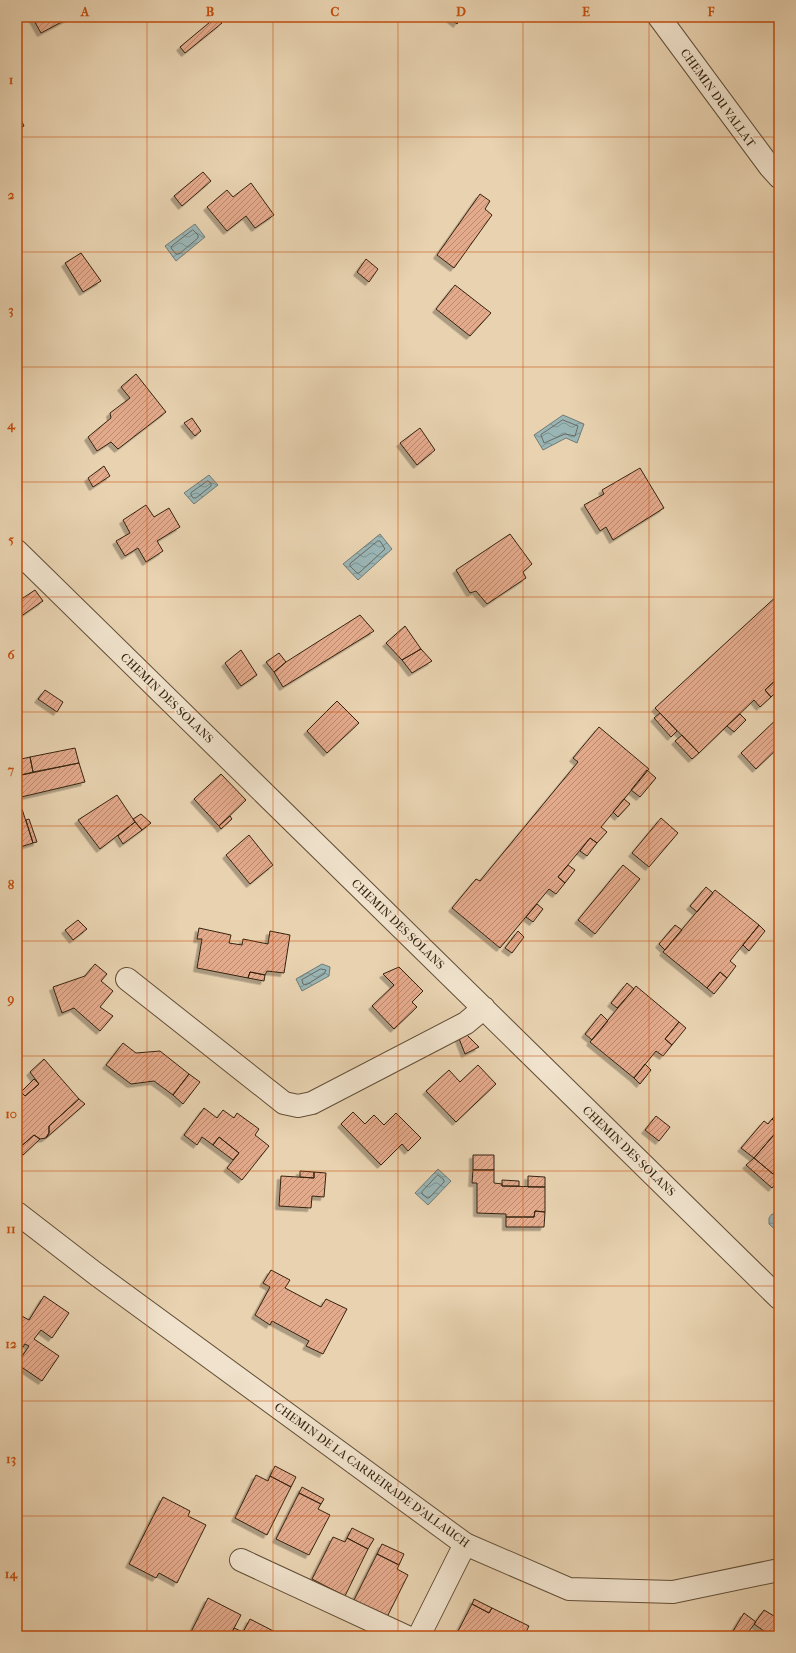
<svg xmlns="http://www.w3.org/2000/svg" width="796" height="1653" font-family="'IM FELL French Canon',serif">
<defs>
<pattern id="water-waves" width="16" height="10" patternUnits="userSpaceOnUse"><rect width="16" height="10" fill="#9ab5b5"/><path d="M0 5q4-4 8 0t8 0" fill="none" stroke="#7e9392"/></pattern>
<pattern id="building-hatch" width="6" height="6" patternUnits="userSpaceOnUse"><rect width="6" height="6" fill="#e4aa8c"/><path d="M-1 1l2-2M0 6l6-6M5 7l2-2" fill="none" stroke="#ba8a71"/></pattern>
<filter id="shadow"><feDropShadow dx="-3.5" dy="3.5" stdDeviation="0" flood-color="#0004"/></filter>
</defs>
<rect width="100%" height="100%" fill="#e8d2b0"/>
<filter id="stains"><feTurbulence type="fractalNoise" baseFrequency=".005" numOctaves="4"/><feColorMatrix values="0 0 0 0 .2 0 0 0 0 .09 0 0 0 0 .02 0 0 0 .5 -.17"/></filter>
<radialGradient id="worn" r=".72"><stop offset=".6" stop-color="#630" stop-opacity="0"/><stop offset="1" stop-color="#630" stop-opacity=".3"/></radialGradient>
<path fill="url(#water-waves)" stroke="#727b73" d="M195 224 205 237 176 261 165 246Z
M563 415 584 424 577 443 566 438 543 450 534 435Z
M209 475 218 485 194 504 184 493Z
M380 534 392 549 358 580 343 564Z
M322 964 330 967 329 976 302 991 296 979Z
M438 1169 451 1181 428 1205 415 1193Z
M779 1213V1233L769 1224V1218L772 1214 777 1215Z"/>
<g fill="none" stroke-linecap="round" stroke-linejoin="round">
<path stroke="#686c62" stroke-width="1" d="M193 230 198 235V238L179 254H176L171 248 172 246Z
M563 420 578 426 575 436 565 434 544 443 541 435Z
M208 481 211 483V486L196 498H193L191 495V493Z
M378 541H380L385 549 359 573H357L350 566V564Z
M321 969 326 970 324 974 306 985 303 984 302 980Z
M438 1175 444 1180V1182L429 1198H427L422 1194V1192Z"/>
</g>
<path fill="url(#building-hatch)" stroke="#35230f" filter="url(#shadow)" d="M32 17H71L41 33Z
M216 17 222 23 185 53 180 47Z
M448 17H461L457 24Z
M17 112 24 126 17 129Z
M203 172 211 181 182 206 174 196Z
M251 183 274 215 255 228 246 216 227 231 207 207 227 190 233 197Z
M480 194 490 201 485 209 492 215 454 268 437 255Z
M81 253 101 281 83 292 65 263Z
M366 259 378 269 369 282 357 272Z
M455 285 491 313 470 336 436 309Z
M136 374 166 412 118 449 111 442 97 451 88 437 111 418 110 413 130 398 121 387Z
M192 418 201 431 195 436 184 423Z
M420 428 435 450 417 465 400 443Z
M104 466 110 476 93 487 88 478Z
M640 468 664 508 613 540 606 527 600 531 584 505 604 494 602 490Z
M146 505 154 517 169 508 180 527 157 541 163 551 146 562 138 548 125 556 116 541 130 533 123 520Z
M510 534 532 564 523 572 526 578 487 604 476 591 470 593 456 570Z
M35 590 43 601 17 619V602Z
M779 594V677L765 690 771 697 760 707 754 700 699 753 655 708Z
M360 615 374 631 283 687 274 672 286 662Z
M405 626 421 649 402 660 386 643Z
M421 649 432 661 412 673 402 660Z
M241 650 257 675 241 686 225 663Z
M279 653 286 662 274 672 266 662Z
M777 679 779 681V689L771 697 765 690Z
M45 690 63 702 57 712 38 699Z
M337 701 359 723 327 753 307 731Z
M660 713 677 731 671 737 654 718Z
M740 714 746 720 734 732 727 726Z
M779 717V747L756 769 741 753Z
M599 727 649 769 601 827 607 832 597 843 590 838 558 877 565 883 556 894 549 889 500 948 452 908 476 879 480 881 578 762 573 758Z
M682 735 699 753 692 759 675 741Z
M75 748 79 763 33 772 30 757Z
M30 757 33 772 17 776V760Z
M79 763 85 782 17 798V776Z
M647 770 656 778 640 797 631 790Z
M221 774 246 800 219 826 194 799Z
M117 795 135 822 100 849 78 820Z
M624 799 630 804 618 817 613 812Z
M22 809 33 843 17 848V810Z
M141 814 151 823 142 830 133 819Z
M230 816 232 819 221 829 219 826Z
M661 818 678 833 649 867 632 853Z
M29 819 37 842 33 843 26 820Z
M135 822 142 830 123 844 118 836Z
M249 835 273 865 250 884 226 855Z
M590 838 597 843 587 856 580 851Z
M568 865 575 870 565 883 558 877Z
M623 865 640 879 595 934 578 920Z
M706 887 713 893 697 912 690 906Z
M715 890 759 925 730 961 736 966 727 978 720 972 707 988 663 952Z
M537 904 543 909 533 922 526 917Z
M78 920 87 929 73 940 65 930Z
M675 925 682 930 665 950 659 944Z
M759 925 765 931 749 951 743 945Z
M199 928 231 935 229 943 242 945 243 939 268 944 270 931 290 935 284 973 267 971 265 975 250 972 248 978 197 968 202 939H197Z
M518 931 524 937 512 953 505 948Z
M95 964 107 974 101 981 113 991 100 1007 113 1016 100 1031 74 1008 62 1013 53 987 85 976Z
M399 967 423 991 412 1002 417 1007 394 1029 372 1006 394 985 383 974Z
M250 972 265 975 264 981 248 978Z
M720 972 727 978 714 994 707 988Z
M627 983 634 989 617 1008 611 1003Z
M636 986 679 1022 665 1039 672 1045 663 1056 656 1051 634 1078 590 1042Z
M601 1014 608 1021 592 1040 585 1034Z
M679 1022 686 1028 672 1045 665 1039Z
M465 1033 479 1047 465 1054 458 1036Z
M123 1043 136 1053 160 1051 189 1074 173 1095 154 1081 131 1084 106 1065Z
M44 1059 79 1099 49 1126V1133L46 1138 40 1139 34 1135 18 1149 17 1095 21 1092 25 1096 39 1084 30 1072Z
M645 1064 651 1070 640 1084 634 1078Z
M478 1065 496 1084 456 1122 426 1091 449 1070 460 1082Z
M189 1074 200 1082 183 1104 173 1095Z
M34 1079 39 1084 25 1096 21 1092Z
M79 1099 85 1104 46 1138 49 1133V1126Z
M204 1108 217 1118 223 1110 234 1118 237 1113 259 1129 255 1135 269 1146 242 1180 227 1168 239 1153 219 1137 213 1145 202 1137 197 1145 184 1135Z
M353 1112 365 1124 374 1115 384 1125 396 1113 421 1138 408 1151 402 1144 381 1165 341 1124Z
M779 1112V1126L772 1119Z
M656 1116 670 1127 659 1141 645 1130Z
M772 1119 779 1126V1129L754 1158 741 1148 764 1121 768 1124Z
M779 1129V1166L773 1174 754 1158Z
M34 1135 40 1139 23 1155 18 1149Z
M219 1137 239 1153 233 1160 213 1145Z
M473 1155H494V1170H473Z
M754 1158 779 1179 772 1188 746 1165Z
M473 1170H494V1183L502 1184V1186L545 1187V1212L535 1211 534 1217H506V1214L477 1213V1183H472Z
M300 1171 314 1172V1178L300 1177Z
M314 1172 326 1173 324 1197 312 1196 311 1208 279 1206 281 1176 314 1178Z
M528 1176 545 1177V1187H528Z
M502 1180 519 1181V1186H502Z
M535 1211 545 1212 544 1227H506V1217H534Z
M271 1270 290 1280 285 1288 321 1307 326 1299 347 1309 323 1354 306 1346 309 1341 272 1321 270 1325 255 1315 270 1287 263 1283Z
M44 1296 69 1313 52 1338 41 1330 34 1339 59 1356 42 1381 17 1364 29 1346 25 1344 23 1347 17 1343V1316L18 1314 29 1320Z
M275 1466 296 1477 291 1487 270 1476Z
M256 1475 268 1481 270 1476 291 1487 267 1535 235 1518Z
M302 1487 324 1499 321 1504 299 1493Z
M299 1493 321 1504 318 1509 330 1515 309 1555 276 1539Z
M163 1497 190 1511 188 1516 206 1525 177 1583 159 1573 156 1578 129 1564Z
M352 1528 374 1539 368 1549 347 1538Z
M333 1537 345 1542 347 1538 368 1549 345 1596 312 1579Z
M382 1544 404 1554 399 1565 377 1554Z
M377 1554 399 1565 397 1569 408 1575 387 1617 354 1600Z
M208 1598 241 1615 230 1636H189Z
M474 1599 492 1608 489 1613 472 1604Z
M472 1604 489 1613 492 1608 529 1626 524 1636H459L456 1635Z
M764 1610 779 1619V1636H771L754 1624Z
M744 1613 756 1622 745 1636H730Z
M250 1619 283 1636H241Z
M234 1628 243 1632 241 1636H230Z"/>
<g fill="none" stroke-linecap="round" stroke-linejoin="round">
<g stroke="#624f37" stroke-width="24">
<path id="minor" d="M659 17 770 167 779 177
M17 551 779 1298
M127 979 284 1103 298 1106 312 1103 466 1023 484 1008
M241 1560 405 1636
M419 1636 465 1544"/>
</g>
<g stroke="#624f37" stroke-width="24">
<path id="tertiary" d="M17 1213 96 1274 465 1544 569 1589 673 1592 779 1570"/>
</g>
<use href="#minor" stroke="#f0e2cc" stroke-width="22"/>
<use href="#tertiary" stroke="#f0e2cc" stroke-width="22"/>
</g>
<path fill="none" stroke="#c44e0d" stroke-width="1" stroke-opacity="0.55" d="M147 17V1636M273 17V1636M398 17V1636M523 17V1636M649 17V1636M17 137H779M17 252H779M17 367H779M17 482H779M17 597H779M17 712H779M17 826H779M17 941H779M17 1056H779M17 1171H779M17 1286H779M17 1401H779M17 1516H779"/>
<g text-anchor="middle" stroke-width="3" stroke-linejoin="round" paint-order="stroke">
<g font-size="12" fill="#35230f" stroke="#f0e2cc">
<text transform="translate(718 98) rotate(54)" y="4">CHEMIN DU VALLAT</text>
<text transform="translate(167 698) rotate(44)" y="4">CHEMIN DES SOLANS</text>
<text transform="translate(398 924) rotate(44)" y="4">CHEMIN DES SOLANS</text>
<text transform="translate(629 1151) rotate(44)" y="4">CHEMIN DES SOLANS</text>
<text transform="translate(372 1475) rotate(36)" y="4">CHEMIN DE LA CARREIRADE D'ALLAUCH</text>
</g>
</g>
<rect width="796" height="1653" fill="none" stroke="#e8d2b0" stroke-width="44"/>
<rect x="22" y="22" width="752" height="1609" fill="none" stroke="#c44e0d" stroke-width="1.5"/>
<g font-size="13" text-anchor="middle" font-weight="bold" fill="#c44e0d">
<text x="85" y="16">A</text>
<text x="210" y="16">B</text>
<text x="335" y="16">C</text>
<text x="461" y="16">D</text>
<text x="586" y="16">E</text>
<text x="711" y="16">F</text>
<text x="11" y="84">1</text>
<text x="11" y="199">2</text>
<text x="11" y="314">3</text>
<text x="11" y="429">4</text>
<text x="11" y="544">5</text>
<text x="11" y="659">6</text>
<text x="11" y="774">7</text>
<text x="11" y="889">8</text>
<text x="11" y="1003">9</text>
<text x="11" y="1118">10</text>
<text x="11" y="1233">11</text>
<text x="11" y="1348">12</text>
<text x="11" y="1463">13</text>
<text x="11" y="1578">14</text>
</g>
<rect width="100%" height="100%" filter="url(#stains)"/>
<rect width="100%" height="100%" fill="url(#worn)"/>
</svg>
